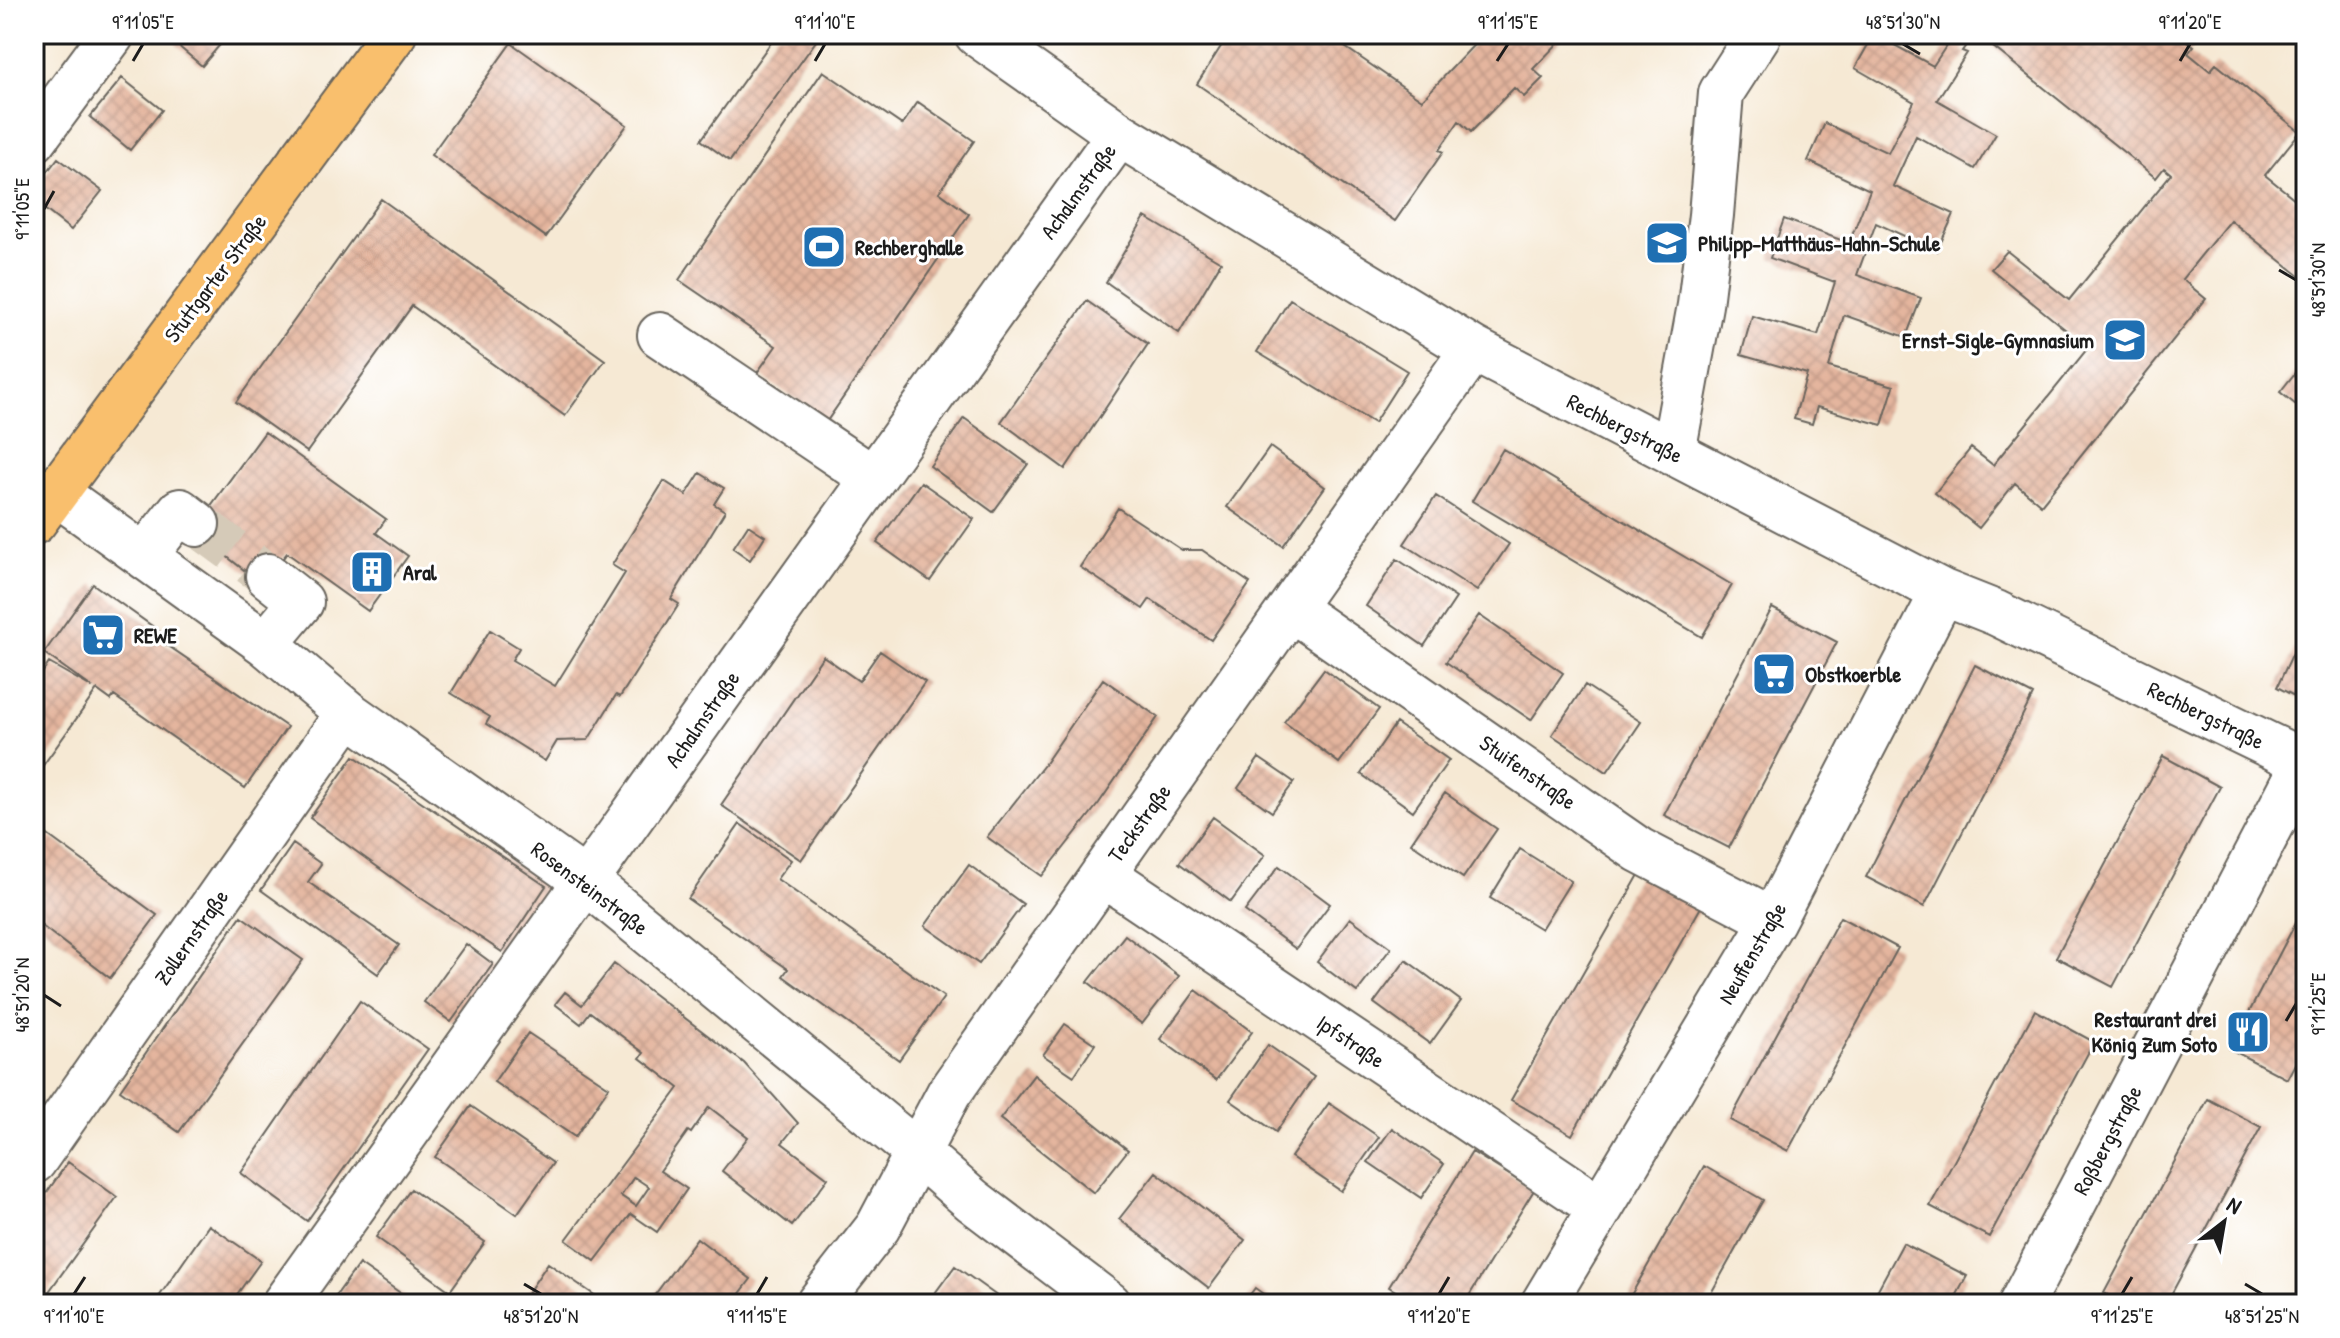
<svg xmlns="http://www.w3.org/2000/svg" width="2340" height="1338" font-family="'Patrick Hand',sans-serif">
<defs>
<pattern id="building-cross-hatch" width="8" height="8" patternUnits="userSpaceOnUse" patternTransform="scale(2)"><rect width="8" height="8" fill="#e4b59e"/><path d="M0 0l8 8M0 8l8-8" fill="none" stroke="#c39b88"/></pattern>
</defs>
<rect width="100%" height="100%" fill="#fff"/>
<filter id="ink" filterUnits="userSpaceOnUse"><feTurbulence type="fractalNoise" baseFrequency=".0125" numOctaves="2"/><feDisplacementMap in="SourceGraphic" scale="16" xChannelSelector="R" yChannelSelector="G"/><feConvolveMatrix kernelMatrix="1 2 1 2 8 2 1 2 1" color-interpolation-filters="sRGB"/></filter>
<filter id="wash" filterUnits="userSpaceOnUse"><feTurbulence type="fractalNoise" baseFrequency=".006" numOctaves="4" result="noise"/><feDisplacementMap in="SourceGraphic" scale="32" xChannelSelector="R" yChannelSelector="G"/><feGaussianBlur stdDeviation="1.8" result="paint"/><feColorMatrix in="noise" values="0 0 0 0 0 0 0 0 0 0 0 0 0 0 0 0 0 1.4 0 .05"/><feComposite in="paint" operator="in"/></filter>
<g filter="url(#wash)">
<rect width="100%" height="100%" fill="#f6e9d4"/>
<g id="blocks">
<path fill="url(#building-cross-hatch)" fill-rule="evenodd" d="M164 34H229L202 66Z
M777 34H821L730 161 701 140Z
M1229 34H1326L1422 100 1484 34H1567L1533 69 1543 78 1524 97 1514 88 1471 132 1459 121 1439 150 1443 152 1395 221 1197 84Z
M1874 34 1933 66 1954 34H1974L1962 51 1967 53 1937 100 1996 134 1975 169 1916 136 1893 186 1954 214 1937 251 1876 223 1857 275 1921 298 1906 337 1844 315 1829 367 1894 386 1882 425 1817 407 1812 424 1794 419 1807 374 1741 355 1752 316 1818 335 1835 282 1770 258 1784 219 1849 243 1870 190 1808 161 1825 123 1888 153 1914 102 1855 68Z
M1977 34H2179L2194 46 2188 53 2210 71 2216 64 2300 132 2265 175 2306 208V281L2230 220 2182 279 2206 299 2041 505 2015 483 1979 528 1935 493 1971 448 1993 465 2088 348 1991 269 2007 251 2069 300 2171 174 2164 168 2156 178Z
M511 43 627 125 546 237 431 155Z
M823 71 902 125 918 102 974 141 939 192 969 214 827 421 757 373 776 346 679 280Z
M122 78 162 110 130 150 90 117Z
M58 158 102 191 71 230 34 201V189Z
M381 199 605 360 565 416 412 306 307 452 236 402Z
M1145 217 1221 262 1179 333 1106 282Z
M1290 299 1407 371 1374 423 1257 352Z
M1087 301 1148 344 1065 469 1001 422Z
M2306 359V413L2280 392Z
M964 418 1028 464 993 512 930 466Z
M265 432 386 519 376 533 408 556 368 611 287 553 262 584 193 530Z
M1270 447 1325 487 1283 546 1227 507Z
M1503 449 1732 585 1702 637 1472 501Z
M700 473 724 488 714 504 725 511 671 599 679 604 620 697 616 695 588 740 557 741 545 761 486 724 490 717 451 693 490 630 519 648 512 660 555 686 625 573 612 565 664 481 686 495Z
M921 482 974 519 930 581 877 543Z
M1436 496 1509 544 1477 591 1404 544Z
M1118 508 1182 550H1202L1250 583 1211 640 1150 599 1143 609 1080 567Z
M748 525 765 536 750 560 733 548Z
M1397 559 1456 598 1424 646 1366 606Z
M93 584 159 631 154 636 287 727 245 788 114 696 111 700 97 690 34 778V685L49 663 93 688 44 653Z
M1772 608 1837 642 1729 848 1664 815Z
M1479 615 1563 673 1531 720 1446 662Z
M2306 625V702L2277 687Z
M880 651 925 682 801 860 721 805 823 656 859 681Z
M1975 665 2033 695 1924 907 1866 877Z
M1324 669 1379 709 1339 763 1284 722Z
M1103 679 1158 717 1099 803 1042 876 987 837 1044 765Z
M1585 685 1641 722 1607 772 1552 735Z
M1396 723 1449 760 1413 811 1361 774Z
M354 756 546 886 502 952 415 894 310 818Z
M2163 756 2220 787 2113 987 2056 957Z
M1259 758 1294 782 1272 812 1238 788Z
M1445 793 1497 829 1463 878 1411 843Z
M1213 817 1265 855 1231 902 1179 863Z
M740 824 791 860 777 879 944 997 899 1060 783 976 788 969 688 899Z
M34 825 157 915 110 978 34 920Z
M293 844 321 864 308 882 399 945 378 974 261 890Z
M1520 849 1571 881 1541 929 1490 898Z
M969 865 1023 904 979 964 925 926Z
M1279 866 1330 904 1296 949 1245 911Z
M1644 866 1705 900 1572 1135 1511 1100Z
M2306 903V1043L2287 1079 2230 1049Z
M241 916 303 960 179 1132 120 1090Z
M1840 917 1898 948 1788 1151 1730 1120Z
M1350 918 1391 948 1357 992 1317 962Z
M1125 935 1179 976 1142 1024 1088 982Z
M466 944 493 964 451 1022 424 1002Z
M1406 960 1461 1001 1430 1044 1374 1003Z
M614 964 744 1063 798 1123 782 1143 828 1178 792 1226 722 1171 748 1137 709 1107 691 1133 688 1131 660 1171 687 1189 657 1232 631 1214 595 1261 566 1240 679 1088 640 1058 644 1053 590 1012 581 1024 555 1004 565 992 582 1005ZM634 1177 649 1187 636 1206 621 1196Z
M1196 990 1252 1032 1216 1080 1160 1039Z
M360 1001 428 1049 307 1221 241 1173Z
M2035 1010 2094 1042 1989 1237 1930 1206Z
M1065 1024 1095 1044 1074 1076 1043 1055Z
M528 1033 609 1087 575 1137 494 1082Z
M1268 1045 1314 1077 1276 1132 1230 1100Z
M1034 1075 1128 1150 1094 1193 1000 1119Z
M2208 1099 2261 1127 2166 1304H2124L2104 1293Z
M1329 1103 1379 1137 1341 1191 1291 1157Z
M471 1106 553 1163 517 1214 435 1157Z
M1392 1128 1444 1164 1421 1198 1368 1162Z
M1472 1152 1534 1190 1464 1304H1417L1389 1287Z
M68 1162 117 1197 40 1304H34V1211Z
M1704 1166 1763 1200 1705 1304H1626Z
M1156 1172 1245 1240 1209 1288 1119 1219Z
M411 1189 485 1242 450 1291 376 1237Z
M209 1225 261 1261 230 1304H154Z
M697 1238 751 1279 732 1304H648Z
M1903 1243 1967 1276 1952 1304H1870Z
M548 1263 603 1301 601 1304H541L527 1294Z
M359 1264 416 1304H330Z
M955 1266 1008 1304H927Z
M1255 1288 1277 1304H1243Z"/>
</g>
</g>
<g filter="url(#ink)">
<use href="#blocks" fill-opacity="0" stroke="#68645c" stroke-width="2"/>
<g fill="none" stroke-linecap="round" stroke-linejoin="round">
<path stroke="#d5cab8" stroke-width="44" stroke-dasharray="44 22" stroke-linecap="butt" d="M197 524 268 576"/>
<g stroke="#68645c" stroke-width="48">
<path id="minor" d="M977 34 1119 134 1473 349 1943 592 1996 613 2306 763
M34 140 111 36 109 34
M660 335 873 478
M1673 453 1700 305 1711 215 1721 93 1759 34
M55 492 266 644 348 713 587 882 918 1153 972 1200 1109 1304
M145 555 180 511 197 524
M1292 609 1639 850 1773 920
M266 644 301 602 268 576
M1103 874 1600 1208
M34 1161 348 713
M284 1304 1119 134
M818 1304 878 1227 949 1093 1473 349
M1543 1304 1773 920 1943 592
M2021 1304 2304 763"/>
</g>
<g stroke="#68645c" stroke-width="48">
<path id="major" d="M34 522 394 34"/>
</g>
<use href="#minor" stroke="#fff" stroke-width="44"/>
<use href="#major" stroke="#f9bf6d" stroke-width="44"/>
</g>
</g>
<path fill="none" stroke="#1c1c1c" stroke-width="3" d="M1903 44 1920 54M133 61 143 44M815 61 825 44M1497 61 1508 44M2180 61 2190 44M44 209 54 191M2279 270 2296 280M44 995 61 1006M2286 1021 2296 1004M524 1284 541 1294M2245 1284 2262 1294M74 1294 85 1277M757 1294 767 1277M1439 1294 1449 1277M2122 1294 2132 1277"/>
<defs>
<g id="school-square" transform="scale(2.3)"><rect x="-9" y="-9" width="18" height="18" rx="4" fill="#1f6fb2" stroke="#fff"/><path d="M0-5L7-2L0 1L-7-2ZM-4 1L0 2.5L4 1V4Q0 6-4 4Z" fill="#fff"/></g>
<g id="stadium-square" transform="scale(2.3)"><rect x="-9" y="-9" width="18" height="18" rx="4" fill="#1f6fb2" stroke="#fff"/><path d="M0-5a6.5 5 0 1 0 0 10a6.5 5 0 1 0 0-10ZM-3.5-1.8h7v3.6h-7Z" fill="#fff"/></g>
<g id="building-square" transform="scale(2.3)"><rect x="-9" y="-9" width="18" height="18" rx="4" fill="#1f6fb2" stroke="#fff"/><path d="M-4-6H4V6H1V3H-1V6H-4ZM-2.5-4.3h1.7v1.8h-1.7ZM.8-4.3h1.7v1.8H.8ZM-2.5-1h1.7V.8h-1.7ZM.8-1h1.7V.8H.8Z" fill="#fff"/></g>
<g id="supermarket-square" transform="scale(2.3)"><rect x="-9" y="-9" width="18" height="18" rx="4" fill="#1f6fb2" stroke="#fff"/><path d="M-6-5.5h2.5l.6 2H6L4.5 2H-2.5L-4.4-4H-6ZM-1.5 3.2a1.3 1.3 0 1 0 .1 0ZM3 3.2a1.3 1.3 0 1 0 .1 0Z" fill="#fff"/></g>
<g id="restaurant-square" transform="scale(2.3)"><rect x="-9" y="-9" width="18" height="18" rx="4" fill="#1f6fb2" stroke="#fff"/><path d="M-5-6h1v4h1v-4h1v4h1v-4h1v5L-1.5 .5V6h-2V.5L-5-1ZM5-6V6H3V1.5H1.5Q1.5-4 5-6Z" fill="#fff"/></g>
</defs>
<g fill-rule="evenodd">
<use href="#school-square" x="1667" y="243"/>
<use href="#stadium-square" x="824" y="247"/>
<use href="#school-square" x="2125" y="340"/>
<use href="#building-square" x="372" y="572"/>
<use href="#supermarket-square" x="103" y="635"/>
<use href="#supermarket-square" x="1774" y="674"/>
<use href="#restaurant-square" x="2248" y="1032"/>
</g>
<g text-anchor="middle" stroke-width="6" stroke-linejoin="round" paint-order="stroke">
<g font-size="22" fill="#1c1c1c" stroke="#fff">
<text transform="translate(1078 191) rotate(-54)" y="8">Achalmstraße</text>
<text transform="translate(215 278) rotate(-53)" y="8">Stuttgarter Straße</text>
<text transform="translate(1625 428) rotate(27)" y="8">Rechbergstraße</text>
<text transform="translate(2206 715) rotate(26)" y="8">Rechbergstraße</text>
<text transform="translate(702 719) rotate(-55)" y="8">Achalmstraße</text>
<text transform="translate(1528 772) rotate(35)" y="8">Stuifenstraße</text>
<text transform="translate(1139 823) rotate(-54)" y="8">Teckstraße</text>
<text transform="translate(590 888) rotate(37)" y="8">Rosensteinstraße</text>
<text transform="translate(191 937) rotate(-55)" y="8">Zollernstraße</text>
<text transform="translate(1752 953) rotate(-60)" y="8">Neuffenstraße</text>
<text transform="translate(1351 1041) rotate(34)" y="8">Ipfstraße</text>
<text transform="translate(2107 1140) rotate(-62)" y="8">Roßbergstraße</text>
</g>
<g font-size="22" font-weight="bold" fill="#1c1c1c" stroke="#fff" text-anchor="start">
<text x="1698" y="251">Philipp-Matthäus-Hahn-Schule</text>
<text x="855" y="255">Rechberghalle</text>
<text x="2094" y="348" text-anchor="end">Ernst-Sigle-Gymnasium</text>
<text x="403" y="580">Aral</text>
<text x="134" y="643">REWE</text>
<text x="1805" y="682">Obstkoerble</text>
<text x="2217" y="1027" text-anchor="end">Restaurant drei<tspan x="2217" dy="25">König Zum Soto</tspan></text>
</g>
</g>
<rect width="2340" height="1338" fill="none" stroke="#fff" stroke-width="88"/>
<g transform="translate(2224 1222) rotate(31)" stroke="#ffffff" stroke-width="6" paint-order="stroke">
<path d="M0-6L14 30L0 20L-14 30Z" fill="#1c1c1c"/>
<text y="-12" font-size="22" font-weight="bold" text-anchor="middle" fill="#1c1c1c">N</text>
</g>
<rect x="44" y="44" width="2252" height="1250" fill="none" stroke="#1c1c1c" stroke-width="3"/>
<g font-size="20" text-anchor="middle" fill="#1c1c1c">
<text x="143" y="29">9°11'05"E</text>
<text x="825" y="29">9°11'10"E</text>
<text x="1508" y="29">9°11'15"E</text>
<text x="1903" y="29">48°51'30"N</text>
<text x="2190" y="29">9°11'20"E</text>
<text transform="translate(22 209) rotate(-90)" y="7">9°11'05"E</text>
<text transform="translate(2318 280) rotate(-90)" y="7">48°51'30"N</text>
<text transform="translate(22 995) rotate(-90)" y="7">48°51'20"N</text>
<text transform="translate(2318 1004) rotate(-90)" y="7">9°11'25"E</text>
<text x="74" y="1323">9°11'10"E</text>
<text x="541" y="1323">48°51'20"N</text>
<text x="757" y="1323">9°11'15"E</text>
<text x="1439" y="1323">9°11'20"E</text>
<text x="2122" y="1323">9°11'25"E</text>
<text x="2262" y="1323">48°51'25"N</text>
</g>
</svg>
